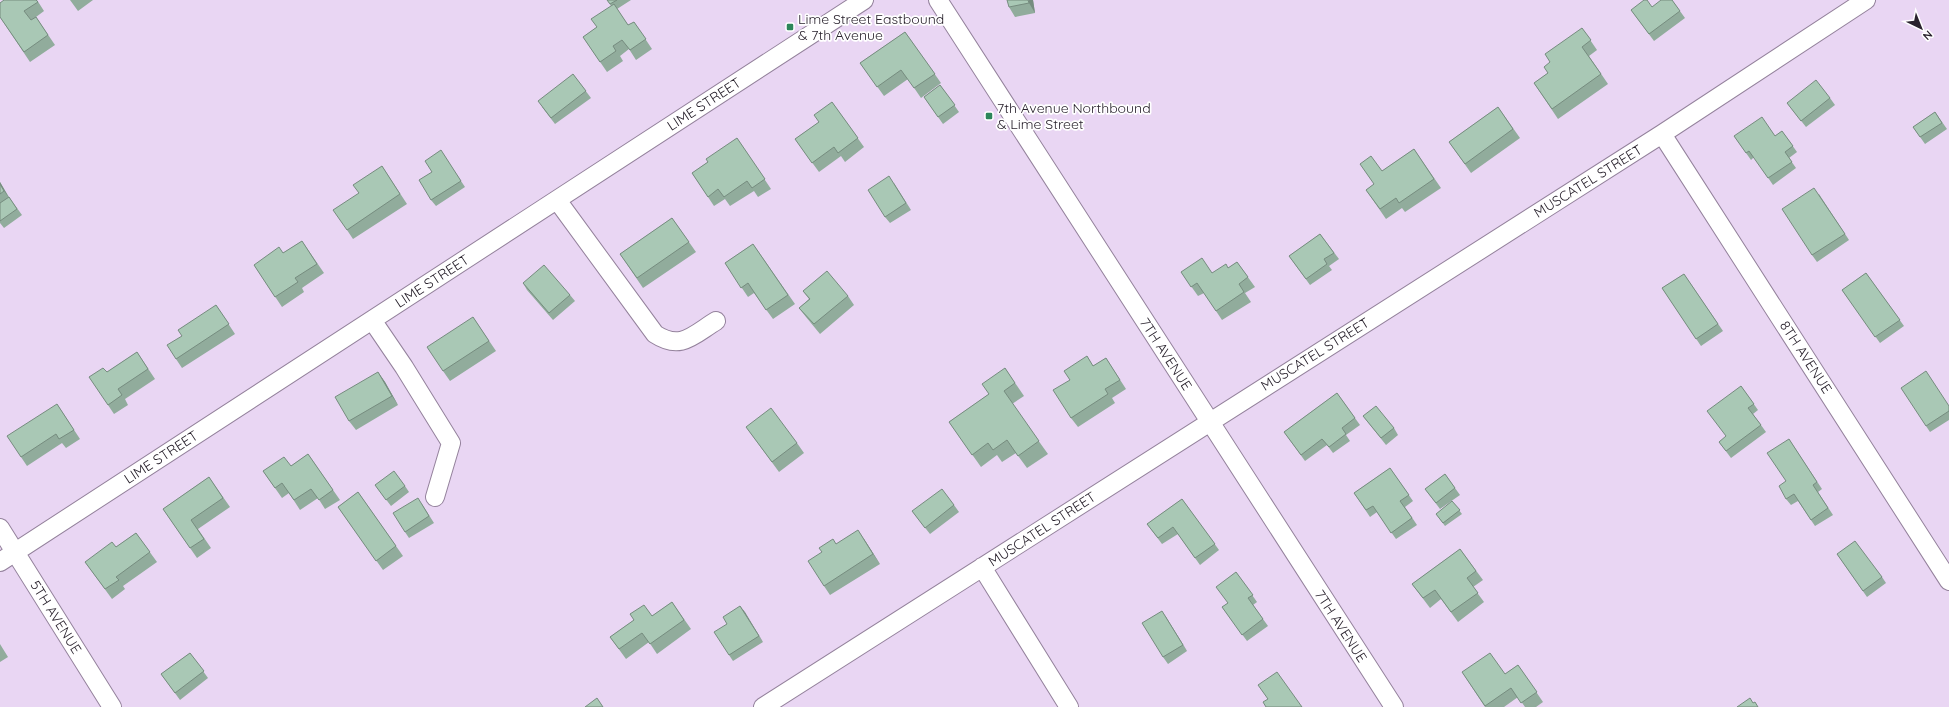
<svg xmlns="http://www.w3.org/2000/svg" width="1949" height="707" font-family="Quicksand,sans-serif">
<rect width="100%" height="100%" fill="#e9d6f3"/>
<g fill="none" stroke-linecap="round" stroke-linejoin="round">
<g stroke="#94829c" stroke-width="20">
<path id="minor" d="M938 0 1394 707
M1662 134 1949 581
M557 200 655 334C681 351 693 335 716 321
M372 320 404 367 451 443 435 497
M0 528 112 707
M0 562 864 0
M982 567 1069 707
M763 707 1662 134 1866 0"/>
</g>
<use href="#minor" stroke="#fff" stroke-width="18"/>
</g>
<path fill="#91ac9c" d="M37 0 44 11 36 17 55 45 30 62 0 17Z
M70 0H93L78 11Z
M607 0H631L617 9 628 25 634 22 652 49 636 60 629 49 620 56 623 61 607 72 583 37 597 27 611 6Z
M1033 0 1035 13 1015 17 1009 7Z
M1672 0 1685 18 1654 41 1631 10 1652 7Z
M1582 28 1597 50 1589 56 1608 84 1558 119 1534 83 1548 73 1550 62Z
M905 32 941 83 921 98 908 79 884 96 860 63Z
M573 74 591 98 555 124 542 107Z
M940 85 959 112 943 124 924 97Z
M1830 98 1835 105 1806 127 1787 103Z
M832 102 864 147 845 162 841 156 819 172 795 139 819 122Z
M1498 107 1520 138 1471 173 1449 142Z
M1935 112 1947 129 1925 144 1913 127Z
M1782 131 1797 152 1789 158 1796 168 1773 185 1754 157 1751 160 1734 136H1775Z
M737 138 771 189 758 197 754 191 730 206 725 199 714 206 692 173 708 162Z
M1414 149 1441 188 1405 212 1402 208 1386 219 1366 190 1374 184 1382 171Z
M445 157 465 187 436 206 431 200 432 172Z
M382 166 407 204 353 239 347 230 359 193Z
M0 182 9 197 22 215 4 228 0 223Z
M894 183 911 210 890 223 885 217Z
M1819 194 1849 240 1817 262 1812 255Z
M672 218 696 252 643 288 620 254Z
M1320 234 1339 259 1329 266 1332 270 1310 285 1289 256Z
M302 241 324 273 302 288 304 292 282 307 254 265 283 253Z
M753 244 795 304 773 319 754 293 748 297 725 263Z
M1237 262 1255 287 1245 293 1251 302 1222 320 1204 293 1198 296 1181 272 1213 273 1228 268Z
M1866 273 1904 326 1880 343 1842 290Z
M1684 274 1723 331 1701 346 1662 288Z
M523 283 570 295 575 301 553 320 527 290Z
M803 291 848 296 854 305 820 334 806 317 799 308 809 299Z
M216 305 235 334 182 368 176 359 182 336Z
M473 317 496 351 450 381 443 371Z
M137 352 155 379 125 399 128 405 114 414 108 405 107 372Z
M1087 356 1093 366 1106 358 1126 389 1112 398 1115 403 1078 427 1071 418 1070 380Z
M1005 368 1024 396 1012 404 1048 454 1027 468 1016 453 1002 462 997 455 981 467 949 422 989 394Z
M378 372 385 382 398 405 356 430 349 421Z
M1741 386 1758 410 1753 414 1766 432 1731 458 1719 442 1726 437Z
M1337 393 1360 425 1346 435 1350 441 1333 453 1327 445 1305 461 1284 432Z
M57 404 80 439 66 448 62 443 27 466 21 457Z
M1949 406V420L1930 432 1926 426Z
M1363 416 1394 428 1398 435 1386 445Z
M746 427 797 443 804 453 779 472Z
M1789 439 1822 489 1818 492 1833 515 1815 526 1798 501 1791 505 1786 499Z
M308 454 340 500 325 509 318 498 300 510 289 493 282 498 263 471 291 466Z
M1390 468 1413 501 1405 507 1417 525 1396 539 1377 512 1370 517 1354 493Z
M1445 474 1460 495 1440 509 1425 489Z
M209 477 230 507 198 529 211 548 197 558 163 509Z
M375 485 405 486 409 492 391 506Z
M358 492 403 556 383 570 338 507Z
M1182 499 1219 550 1200 565 1178 534 1162 544 1147 524Z
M1452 501 1462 514 1445 526 1436 514Z
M422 504 434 523 409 538 405 532Z
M954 505 959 512 930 534 912 511Z
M136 533 157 562 123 586 125 589 112 599 85 562 116 547Z
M864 539 880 564 830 595 824 586 836 544Z
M1460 549 1483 580 1473 587 1484 602 1458 622 1441 599 1430 608 1412 584Z
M1837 554 1882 577 1886 583 1867 597Z
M1236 572 1257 602 1253 605 1268 626 1247 641 1222 607 1228 603Z
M672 602 691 629 657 654 649 642 626 659 610 637 634 620 652 616Z
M740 606 763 642 733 661 729 655 727 624Z
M1166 617 1187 651 1168 664 1163 657Z
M0 644 8 657 0 662Z
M190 653 208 678 180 700 161 674Z
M1518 665 1543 702 1536 707H1525L1518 697 1504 707H1485L1462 672 1505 674Z"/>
<path fill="#768c7f" d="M1028 0H1033L1035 13 1029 3Z
M0 182 9 198 4 191 0 184Z
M378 372 385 382 398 405 392 396Z
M858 530 864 539 880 564 873 554Z
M740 606 745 612 763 642 759 636Z
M1162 611 1166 617 1187 651 1183 645Z"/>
<path fill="#a9c8b5" stroke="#768c7f" d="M4 0H36L38 2 24 11 31 20 36 17 48 35 24 52 0 17V3Z
M607 0H617L610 4Z
M1007 0H1028L1029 3 1009 7Z
M1644 0H1647L1652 7 1661 0H1672L1680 11 1649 34 1631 10Z
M614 4 628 25 634 22 646 39 630 50 622 40 613 46 616 51 600 62 583 37 597 27 591 19Z
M1582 28 1591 40 1582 47 1601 74 1552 109 1534 83 1548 73 1544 67 1550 62 1545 54Z
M905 32 935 74 914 88 901 70 877 87 860 63Z
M573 74 586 91 551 118 538 101Z
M1816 80 1830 98 1801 121 1787 103Z
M940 85 955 105 938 117 924 97Z
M832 102 858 138 838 153 834 147 812 163 795 139 819 122 814 115Z
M1498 107 1513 129 1465 164 1449 142Z
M1935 112 1942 123 1920 137 1913 127Z
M1762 117 1775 136 1782 131 1793 146 1785 152 1792 162 1768 178 1749 151 1746 153 1734 136Z
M737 138 765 179 752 188 747 181 724 197 718 189 708 197 692 173 708 162 706 159Z
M1414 149 1434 179 1399 203 1396 198 1380 209 1366 190 1374 184 1360 164 1371 156 1382 171Z
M441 150 461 181 431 200 419 180 432 172 425 161Z
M382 166 400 194 347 230 333 210 359 193 353 185Z
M889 176 906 203 885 217 868 190Z
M0 184 4 191 0 194Z
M1814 188 1845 234 1812 255 1782 209Z
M9 197 17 209 0 221V203Z
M672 218 689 242 637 278 620 254Z
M1320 234 1334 253 1324 259 1327 264 1306 279 1289 256Z
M302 241 317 264 295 278 298 282 275 297 254 265 279 247 283 253Z
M753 244 788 295 766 310 748 283 741 288 725 263Z
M1202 258 1212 273 1226 264 1228 268 1237 262 1248 277 1239 284 1244 292 1216 311 1197 283 1191 287 1181 272Z
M544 265 570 295 549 313 523 283Z
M827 271 848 296 814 324 799 308 810 299 803 291Z
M1866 273 1900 320 1875 337 1842 290Z
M1684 274 1718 324 1696 339 1662 288Z
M216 305 229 324 176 359 167 345 182 336 178 330Z
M473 317 489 341 443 371 427 347Z
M137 352 148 369 118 389 122 395 108 405 89 377 103 368 107 372Z
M1087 356 1093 366 1106 358 1120 380 1105 389 1108 394 1071 418 1053 390 1070 380 1064 371Z
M1005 368 1015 383 1004 391 1039 441 1018 456 1007 440 993 450 988 443 972 455 949 422 989 394 982 384Z
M1926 371 1949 406V411L1926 426 1901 388Z
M378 372 392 396 349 421 335 397Z
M1741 386 1754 404 1748 408 1761 425 1726 451 1719 442 1726 436 1707 411Z
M1337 393 1355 418 1342 428 1346 434 1329 447 1322 439 1301 455 1284 432Z
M57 404 74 430 59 439 56 434 21 457 7 436Z
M1376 406 1394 428 1381 438 1363 416Z
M771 408 797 443 772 462 746 427Z
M1789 439 1817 482 1813 485 1828 508 1811 520 1794 494 1786 499 1779 486 1786 481 1767 453Z
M308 454 333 490 319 500 311 489 294 500 282 483 275 488 263 471 284 457 291 466Z
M1390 468 1409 495 1400 501 1412 518 1391 533 1373 506 1366 510 1354 493Z
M394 471 405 486 386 500 375 485Z
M1445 474 1455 488 1436 503 1425 489Z
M209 477 223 498 191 520 204 539 190 548 163 509Z
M942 489 954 505 925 528 912 511Z
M358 492 396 546 376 561 338 507Z
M418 498 429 516 405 532 393 513Z
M1182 499 1215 544 1195 558 1173 527 1158 538 1147 524Z
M1452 501 1460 510 1443 523 1436 514Z
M858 530 873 554 824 586 808 561 822 552 819 548 833 539 836 544Z
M136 533 150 552 116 577 119 580 105 589 85 562 112 542 116 547Z
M1855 541 1882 577 1863 591 1837 554Z
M1460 549 1476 571 1467 578 1478 593 1451 612 1435 590 1423 598 1412 584Z
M1236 572 1253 595 1248 598 1263 619 1242 635 1222 607 1228 603 1216 587Z
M672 602 684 620 650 644 642 633 619 649 610 637 634 620 630 614 644 605 652 616Z
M740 606 759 636 729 655 714 632 727 624 723 617Z
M1162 611 1183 645 1163 657 1142 623Z
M190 653 204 671 175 693 161 674Z
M1490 653 1505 674 1518 665 1537 692 1521 703 1511 688 1485 706 1462 672Z
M1277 672 1302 707H1266L1263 702 1268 699 1258 685Z
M597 698 603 707H585Z
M1750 698 1753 703 1755 702 1758 707H1737Z"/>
<g fill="#2d865a" stroke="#fff" stroke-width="1.5">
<rect x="786" y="23" width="8" height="8" rx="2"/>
<rect x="985" y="112" width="8" height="8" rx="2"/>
</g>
<g text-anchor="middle" stroke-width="3.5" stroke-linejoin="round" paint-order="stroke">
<g font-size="14" fill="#29222d" stroke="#fff" text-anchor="start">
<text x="798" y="24">Lime Street Eastbound<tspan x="798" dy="16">&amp; 7th Avenue</tspan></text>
<text x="997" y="113">7th Avenue Northbound<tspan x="997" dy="16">&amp; Lime Street</tspan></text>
</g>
<g font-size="14" fill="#29222d" stroke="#fff">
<text transform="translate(704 104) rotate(-33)" y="5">LIME STREET</text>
<text transform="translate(1588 181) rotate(-32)" y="5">MUSCATEL STREET</text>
<text transform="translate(432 281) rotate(-33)" y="5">LIME STREET</text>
<text transform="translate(1166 354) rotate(57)" y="5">7TH AVENUE</text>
<text transform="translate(1315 354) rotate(-32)" y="5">MUSCATEL STREET</text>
<text transform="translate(1806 357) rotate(57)" y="5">8TH AVENUE</text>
<text transform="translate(161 457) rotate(-33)" y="5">LIME STREET</text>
<text transform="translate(1042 529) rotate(-33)" y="5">MUSCATEL STREET</text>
<text transform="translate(56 617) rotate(58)" y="5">5TH AVENUE</text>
<text transform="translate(1341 626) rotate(57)" y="5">7TH AVENUE</text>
</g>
</g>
<g transform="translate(1921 28) rotate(137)" stroke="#ffffff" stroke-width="3" paint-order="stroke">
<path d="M0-3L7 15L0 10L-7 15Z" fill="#29222d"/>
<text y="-6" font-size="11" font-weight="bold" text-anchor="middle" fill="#29222d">N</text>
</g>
</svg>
